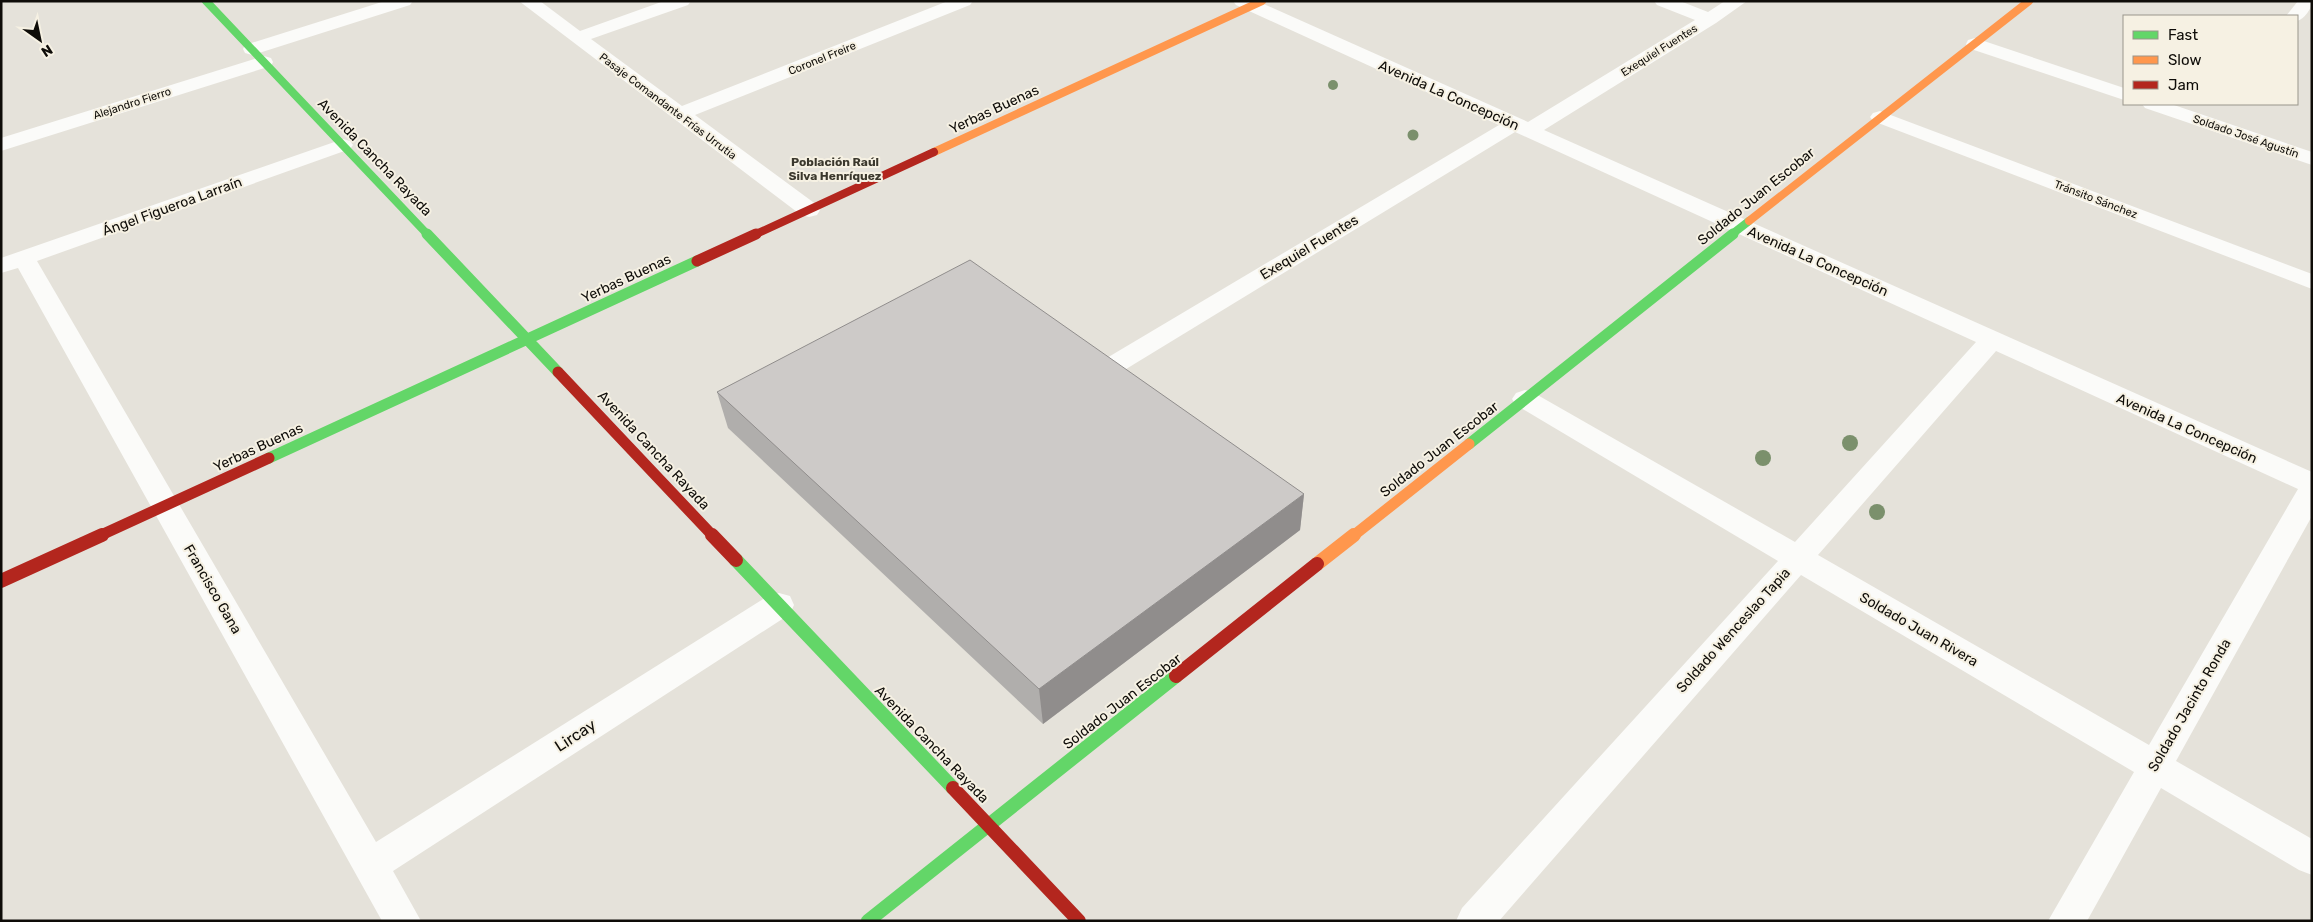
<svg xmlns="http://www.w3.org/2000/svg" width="2313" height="922" font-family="Rubik,sans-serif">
<rect width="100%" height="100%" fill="#e5e2da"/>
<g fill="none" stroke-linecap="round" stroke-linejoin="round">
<path fill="#fbfbf9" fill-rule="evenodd" d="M385 1H413L410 5 259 53 252 55 245 53 243 49 245 45Z
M519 1H540L580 31 664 1H691L688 5 591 39 682 106 948 1H973L970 5 695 115 817 205 820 210 817 215 809 217 801 215Z
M1233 1H1257L1528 122 1695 20 1657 5 1654 1H1680L1708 12 1725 1H1747L1716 23 1544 130 2312 472V516L2176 761 2312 839V875L2299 870 2161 788 2087 921H2048L2134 772 1801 575 1499 921H1456L1462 908 1778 561 1516 405 1512 399 1516 393 1525 390 1534 393 1795 542 1976 342 1515 132 1113 377 1104 379 1095 377 1091 371 1095 365 1499 125 1236 5ZM1996 351 2298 489 2149 745 1818 555Z
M2298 1H2312C2312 9 2304 19 2297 21V16H2286Z
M1975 38 2124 88V100L1968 48 1966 44 1968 40Z
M264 56 271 58 273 62 271 66 1 151V138Z
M2142 104H2171L2312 152V165L2145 108Z
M1880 111 2312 274V289L1873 121 1870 117 1873 113Z
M343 139 350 141 353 145 350 149 37 261 376 842 768 596 779 593 790 596 794 605 790 614 393 871 421 921H382L18 268 1 273V258Z"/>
<path stroke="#63d668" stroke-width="8" d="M206 1 428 235
M1731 235 1749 221"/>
<path stroke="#63d668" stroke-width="11" d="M427 234 558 372
M1469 444 1733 234
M269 458 697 261"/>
<path stroke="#63d668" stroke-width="14" d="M736 560 953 788
M868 921 1176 676"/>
<path stroke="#ff974d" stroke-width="8" d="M934 152 1262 1
M1749 221 2029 1"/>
<path stroke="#ff974d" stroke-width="11" d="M1353 536 1469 444"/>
<path stroke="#ff974d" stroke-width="14" d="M1317 564 1354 535"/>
<path stroke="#b3261e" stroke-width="8" d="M754 235 934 152"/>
<path stroke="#b3261e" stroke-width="11" d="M697 261 756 234
M558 372 713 536
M99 536 269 458"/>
<path stroke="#b3261e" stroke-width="14" d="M712 535 736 560
M1 581 102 535
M1176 676 1317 564
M953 788 1079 921"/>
</g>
<g fill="#7b906c">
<circle cx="1333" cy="85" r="5"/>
<circle cx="1413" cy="135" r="5.5"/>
<circle cx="1850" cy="443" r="8"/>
<circle cx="1763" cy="458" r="8"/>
<circle cx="1877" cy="512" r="8"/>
</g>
<path fill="#b0aeac" d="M717 392 1304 494 1300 530 1043 724 728 428Z"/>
<path fill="#908d8c" d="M1304 494 1300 530 1043 724 1039 689Z"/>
<path fill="#cdcac8" stroke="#908d8c" d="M970 260 1304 494 1039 689 717 392Z"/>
<g text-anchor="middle" stroke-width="4" stroke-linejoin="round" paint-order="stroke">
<g font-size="11" fill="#0e0c08" stroke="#f6f1e3">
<text transform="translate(1659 50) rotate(-32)" y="4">Exequiel Fuentes</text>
<text transform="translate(822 58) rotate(-22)" y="4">Coronel Freire</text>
<text transform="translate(132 103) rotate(-18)" y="4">Alejandro Fierro</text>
<text transform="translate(668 106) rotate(37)" y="4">Pasaje Comandante Frías Urrutia</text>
<text transform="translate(2246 136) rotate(19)" y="4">Soldado José Agustín</text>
<text transform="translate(2096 199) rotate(21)" y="4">Tránsito Sánchez</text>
</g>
<g font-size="12" font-weight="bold" fill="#3b382d" stroke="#f6f1e3">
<text x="835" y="166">Población Raúl<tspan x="835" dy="14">Silva Henríquez</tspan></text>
</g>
<g font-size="14" fill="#0e0c08" stroke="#f6f1e3">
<text transform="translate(1449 95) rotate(24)" y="5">Avenida La Concepción</text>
<text transform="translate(994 109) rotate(-25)" y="5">Yerbas Buenas</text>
<text transform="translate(375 157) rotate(46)" y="5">Avenida Cancha Rayada</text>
<text transform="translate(1756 196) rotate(-39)" y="5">Soldado Juan Escobar</text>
<text transform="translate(172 206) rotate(-20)" y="5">Ángel Figueroa Larraín</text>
<text transform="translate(1309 247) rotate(-31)" y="5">Exequiel Fuentes</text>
<text transform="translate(1818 261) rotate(24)" y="5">Avenida La Concepción</text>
<text transform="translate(626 278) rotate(-25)" y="5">Yerbas Buenas</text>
<text transform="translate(2187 428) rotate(24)" y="5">Avenida La Concepción</text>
<text transform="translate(258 447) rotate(-25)" y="5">Yerbas Buenas</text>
<text transform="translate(1439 449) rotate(-38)" y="5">Soldado Juan Escobar</text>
<text transform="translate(654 450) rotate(47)" y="5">Avenida Cancha Rayada</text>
<text transform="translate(213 589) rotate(60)" y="5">Francisco Gana</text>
<text transform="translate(1919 629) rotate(30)" y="5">Soldado Juan Rivera</text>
<text transform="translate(1733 630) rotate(-48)" y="5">Soldado Wenceslao Tapia</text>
<text transform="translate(1122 701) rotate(-38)" y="5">Soldado Juan Escobar</text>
<text transform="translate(2189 705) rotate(-60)" y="5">Soldado Jacinto Ronda</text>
<text transform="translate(932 744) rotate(46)" y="5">Avenida Cancha Rayada</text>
</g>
<g font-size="16" fill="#0e0c08" stroke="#f6f1e3">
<text transform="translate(575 735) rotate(-33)" y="6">Lircay</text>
</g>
</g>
<rect width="2313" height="922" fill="none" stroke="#0e0c08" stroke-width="5"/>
<rect x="2123" y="15" width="175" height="90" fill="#f6f1e3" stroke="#99958b"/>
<rect x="2133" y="31" width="25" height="8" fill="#63d668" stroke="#99958b"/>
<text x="2168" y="40" font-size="15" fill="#0e0c08">Fast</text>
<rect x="2133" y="56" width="25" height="8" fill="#ff974d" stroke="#99958b"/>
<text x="2168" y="65" font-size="15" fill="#0e0c08">Slow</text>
<rect x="2133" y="81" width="25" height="8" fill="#b3261e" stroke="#99958b"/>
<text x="2168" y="90" font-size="15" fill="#0e0c08">Jam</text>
<g transform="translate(40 40) rotate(147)" stroke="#f6f1e3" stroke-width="4" paint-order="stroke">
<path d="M0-4L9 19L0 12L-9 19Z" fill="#0e0c08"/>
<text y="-8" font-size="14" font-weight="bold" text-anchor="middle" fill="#0e0c08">N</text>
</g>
</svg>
